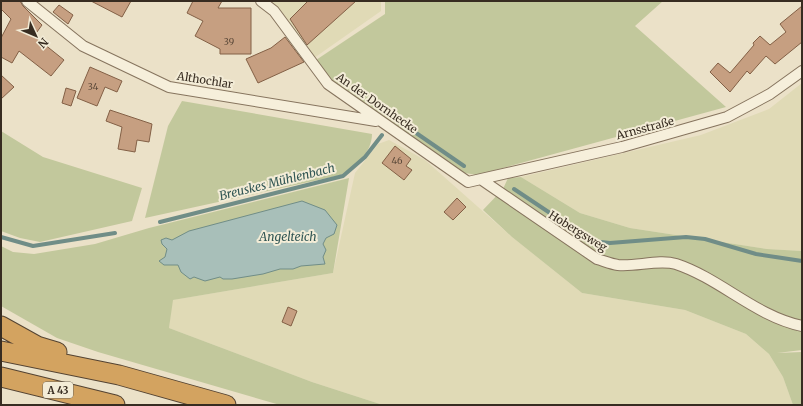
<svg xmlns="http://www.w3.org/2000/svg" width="803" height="406" font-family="Merriweather,serif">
<rect width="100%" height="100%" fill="#ebe1c8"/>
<path fill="#e0dab6" d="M266 1H381V11L314 58Z
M802 83V251L767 249 630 228 580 213 521 177 701 135 769 109Z
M389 140 425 160 512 237 582 293 685 310 746 334 769 354 783 377 793 405H383L312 382 169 328 172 300 333 273 355 173 378 144Z"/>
<path fill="#c2c89c" d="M385 1H663L635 26 726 107 477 175 465 173 387 121 327 76 316 60 385 14Z
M182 101 372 134C372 153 355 166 341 175L145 218 168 126Z
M1 131 43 157 142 188 132 221 40 242 20 238 1 231Z
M521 177 580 213 630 228 767 249 802 251V350L777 353 802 352V405H793L783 377 769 354 746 334 685 310 582 293 512 237 483 210 503 189 508 178Z
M349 178 333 273 173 300 169 328 312 382 383 405H280L98 352 57 338 1 306V246L13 252 34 254 95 244 149 228Z"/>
<path fill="#a8bfb9" stroke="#708d87" d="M302 201 325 210 337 225 334 234 326 238 323 244 326 250 323 257 325 264 301 266 293 269H280L263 274 232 279H223L220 277 205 281 194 277 190 279 181 272 178 265H164L159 261 165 257 167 249 162 244 161 240 166 238 172 240 189 231Z"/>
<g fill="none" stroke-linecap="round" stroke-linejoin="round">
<path stroke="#708d87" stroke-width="4" d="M406 126 464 166
M514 189 592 241 610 243 686 237 705 239 756 254 802 261
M160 222 343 176 365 157 382 135
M1 237 33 246 115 233"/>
</g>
<path fill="#c69f81" stroke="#836046" d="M1 1H20L23 6 42 25 34 36 64 60 51 76 19 51 12 63 1 57V38L11 19 1 9Z
M91 1H131L122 17Z
M193 1H222L218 8H251V54H220V49L195 36 203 21 187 13Z
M308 1H356L307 45 290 19Z
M59 5 73 15 68 24 53 12Z
M802 6V42L775 64 766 56 750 74 747 71 730 92 710 72 718 63 730 73 754 45 753 43 760 36 770 45 786 32 780 24Z
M285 37 304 62 258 83 246 59 271 48Z
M90 67 122 81 117 92 105 87 97 106 77 98Z
M1 75 14 87 1 99Z
M66 88 76 91 71 106 62 103Z
M110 110 152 124 149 142 137 140 135 152 118 149 122 127 106 121Z
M395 146 411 159 406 166 412 170 404 180 382 163Z
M457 198 466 207 453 220 444 212Z
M288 307 297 311 291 326 282 322Z"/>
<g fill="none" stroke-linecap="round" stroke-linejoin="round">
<g stroke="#86745e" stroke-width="12">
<path id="street" d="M27 1 83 46 169 87 376 121
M261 1 274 11 328 84 468 182 622 147 727 117 770 94 802 71
M482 180 597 259C604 261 611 264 618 265 635 267 659 259 676 264 721 279 755 316 802 326"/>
</g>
<g stroke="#544332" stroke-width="21">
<path id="highway" d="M1 326 37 346 57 352
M1 351 119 375 226 405
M1 377 115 405"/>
</g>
<use href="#street" stroke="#f6efdb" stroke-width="10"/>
<use href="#highway" stroke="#d3a360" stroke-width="19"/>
</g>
<g text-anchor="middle" stroke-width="4" stroke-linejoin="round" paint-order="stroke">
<g font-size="9" fill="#5b4939">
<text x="229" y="45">39</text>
<text x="93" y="90">34</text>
<text x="397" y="164">46</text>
</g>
<rect fill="#f3ecd7" stroke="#6f6658" stroke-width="1" x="43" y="382" width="30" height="16" rx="3"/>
<g font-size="10" font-weight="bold" fill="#372c21">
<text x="58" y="394">A 43</text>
</g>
<g font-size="11" fill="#372c21" stroke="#f3ecd7">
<text transform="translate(205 80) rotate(9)" y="4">Althochlar</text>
<text transform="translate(377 103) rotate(35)" y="4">An der Dornhecke</text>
<text transform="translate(645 128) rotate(-15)" y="4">Arnsstraße</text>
<text transform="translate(578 231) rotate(32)" y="4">Hobergsweg</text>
</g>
<g font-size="12" font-style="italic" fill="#315654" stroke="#f3ecd7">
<text transform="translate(277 182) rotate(-14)" y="4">Breuskes Mühlenbach</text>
<text x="288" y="241">Angelteich</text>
</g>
</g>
<rect width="803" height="406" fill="none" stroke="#372c21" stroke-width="4"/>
<g transform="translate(36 36) rotate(134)" stroke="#f3ecd7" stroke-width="3" paint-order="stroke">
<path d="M0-3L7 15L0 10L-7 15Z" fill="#372c21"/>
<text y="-6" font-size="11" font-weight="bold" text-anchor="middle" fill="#372c21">N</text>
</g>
</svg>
